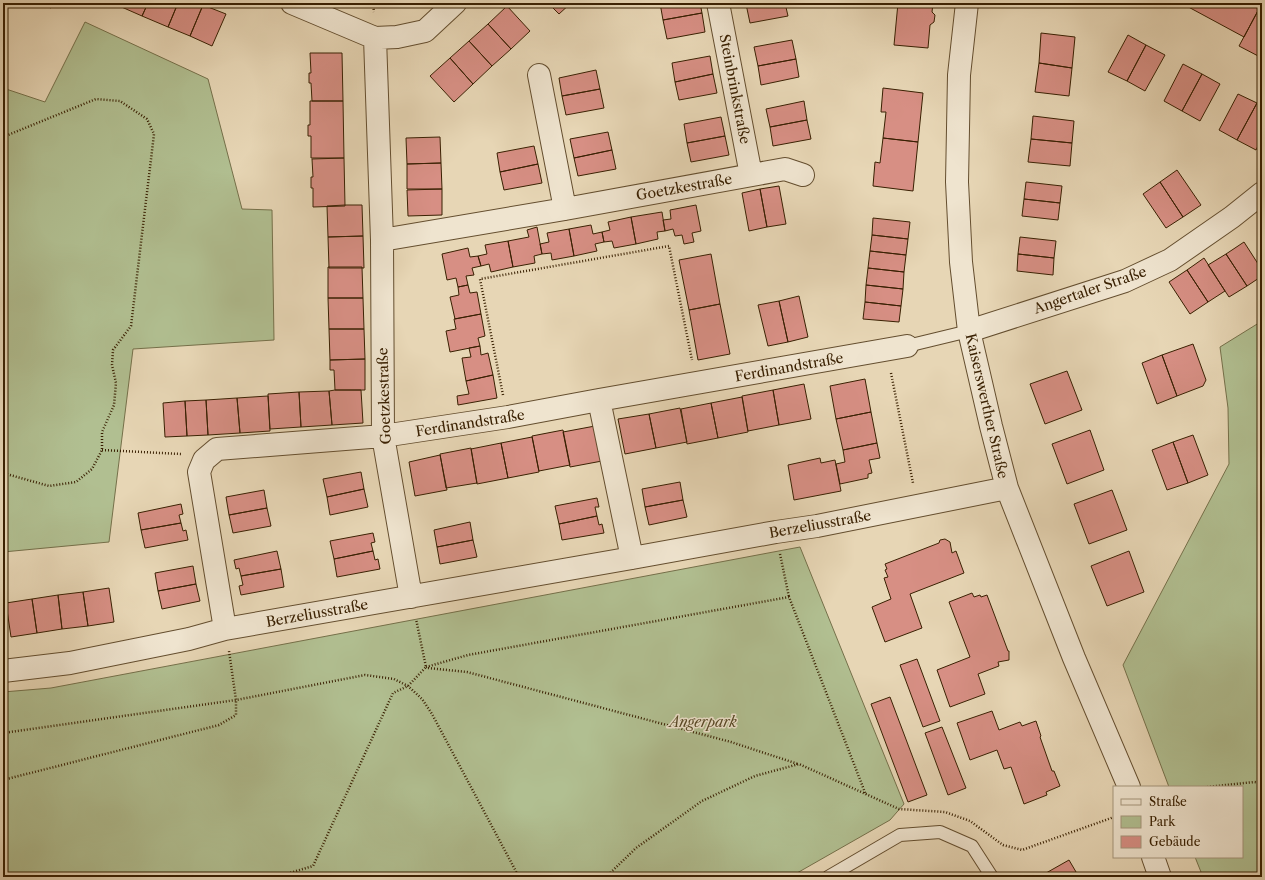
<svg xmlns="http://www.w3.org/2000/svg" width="1265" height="880" font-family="'Libre Caslon Text',serif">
<rect width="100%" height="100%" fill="#e7d6b5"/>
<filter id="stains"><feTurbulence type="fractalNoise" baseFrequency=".005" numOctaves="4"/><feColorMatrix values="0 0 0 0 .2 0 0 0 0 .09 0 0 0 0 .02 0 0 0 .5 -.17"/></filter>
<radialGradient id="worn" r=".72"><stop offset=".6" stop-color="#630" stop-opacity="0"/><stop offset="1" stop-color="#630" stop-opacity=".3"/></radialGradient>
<path fill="#b1bf91" stroke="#75704a" d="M85 22 208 79 242 209 272 210 274 340 133 349 109 542 3 552V88L45 102Z
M1262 321V877H1203L1195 857H1242V787H1169L1123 665 1229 464 1228 408 1220 347Z
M800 547 904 804 890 820 790 877H3V692L51 688Z"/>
<path fill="#d78f84" stroke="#392002" d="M40 3H53L51 8Z
M118 3H148L142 16 117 5Z
M148 3H178L168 27 142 16Z
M178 3H200L203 5 190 36 168 27Z
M548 3H571L559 14Z
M660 3H700L702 13 663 20Z
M753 3H785L788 16 750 23 746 4Z
M898 3H933L932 12 935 15 934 22 930 25 928 48 894 45Z
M1181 3H1262L1244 37Z
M203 5 226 14 212 46 190 36Z
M507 6 530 31 511 49 488 24Z
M1260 7 1262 8V58L1239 46Z
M702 13 705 32 667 39 663 20Z
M488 24 511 49 492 66 469 41Z
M1041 33 1075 37 1072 68 1039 63Z
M1128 35 1146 45 1127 81 1108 72Z
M792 40 796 59 758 66 754 47Z
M469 41 492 66 473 84 450 58Z
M1146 45 1165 55 1145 91 1127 81Z
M310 53H342L343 101H312L311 83H309V73H311Z
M710 56 713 74 675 82 672 63Z
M450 58 473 84 454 102 430 76Z
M796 59 799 77 761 85 758 66Z
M1039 63 1072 68 1069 96 1035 92Z
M1183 64 1202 74 1182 111 1164 101Z
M596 70 600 89 562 96 559 78Z
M713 74 717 93 679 100 675 82Z
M1202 74 1220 84 1200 121 1182 111Z
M883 88 923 93 918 142 883 138 886 112H881Z
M600 89 604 108 566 115 562 96Z
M1238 94 1257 103 1237 140 1219 130Z
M310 101H343L344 158H311V136H308V125H310Z
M804 101 807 120 770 127 766 109Z
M1257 103 1262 106V138L1256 150 1237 140Z
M1033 116 1074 121 1072 143 1031 139Z
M721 117 725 136 687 143 684 124Z
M807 120 811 139 773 146 770 127Z
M608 132 612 150 574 158 570 139Z
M725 136 729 155 691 162 687 143Z
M440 137 441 163 407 164 406 138Z
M883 138 918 142 913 191 873 186 875 162 880 163Z
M1031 139 1072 143 1070 166 1028 162Z
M534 146 538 164 500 172 497 153Z
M612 150 616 169 578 176 574 158Z
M344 158 345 206 313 207V188H311V177H313L312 159Z
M441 163 442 189H407V164Z
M538 164 542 183 504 190 500 172Z
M1177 170 1201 205 1183 217 1160 182Z
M1026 182 1062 186 1060 203 1024 199Z
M1160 182 1183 217 1166 228 1143 194Z
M779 186 786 224 767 227 760 189Z
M442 189V215L408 216 407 190Z
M760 189 767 227 749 231 742 193Z
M1024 199 1060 203 1058 220 1022 216Z
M345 205H362L363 236 328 237 327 206Z
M696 205 701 231 692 233 694 242 684 244 682 235 675 236 673 229 665 231 663 220 671 219 670 210Z
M662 212 665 231 657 232 658 239 636 244 631 217Z
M631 217 636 244 614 248 612 241 604 242 602 232 610 230 608 222Z
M873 218 910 222 908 239 872 235Z
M591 225 593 234 602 232 604 242 595 244 597 251 574 256 569 229Z
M537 227 542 254 534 256 535 263 513 267 508 241 529 237 527 230Z
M569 229 574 256 552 260 551 253 542 254 540 244 549 242 547 233Z
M872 235 908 239 906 255 870 251Z
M363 236 364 268H329L328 237Z
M1020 237 1056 241 1054 258 1018 254Z
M508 241 513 267 491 272 489 264 481 266 478 256 487 254 485 245Z
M1244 242 1262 270V276L1247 286 1226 254Z
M468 248 470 257 478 256 481 266 472 268 474 275 466 276 468 285 458 287 456 278 447 280 442 254Z
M870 251 906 255 904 272 868 268Z
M711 254 720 304 689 310 679 260Z
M1018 254 1054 258 1053 275 1017 271Z
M1226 254 1247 286 1229 297 1208 265Z
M1204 258 1225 291 1208 302 1187 270Z
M328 267H362L363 298H328Z
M868 268 904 272 903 289 866 285Z
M1187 270 1208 302 1190 314 1169 282Z
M468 285 470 293 477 292 481 314 455 319 450 297 459 295 458 287Z
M866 285 903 289 901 306 865 302Z
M799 296 808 337 788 342 779 301Z
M328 298H363L364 329H329Z
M779 301 788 342 768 346 758 305Z
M865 302 901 306 899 322 863 319Z
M720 304 730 354 698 360 689 310Z
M481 314 485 336 478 338 480 346 450 352 446 331 456 329 454 319Z
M329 329H364L365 359 330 360Z
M1193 344 1206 380 1203 386 1177 396 1162 355Z
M480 346 481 355 488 353 493 375 466 381 462 358 471 357 469 348Z
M1162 355 1177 396 1157 404 1142 363Z
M365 359V390H335L334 370H330V360Z
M1067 371 1082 410 1045 424 1030 384Z
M493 375 497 398 458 405 457 396 469 394 466 381Z
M865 379 871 412 836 419 830 386Z
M804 384 811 419 779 425 773 390Z
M335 390H361L363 423 332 425 329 391Z
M773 390 779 425 748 431 742 396Z
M329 391 332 425 301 427 299 392Z
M299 392 301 427 270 429 268 394Z
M268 396 270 431 240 433 237 398Z
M742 397 748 432 718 438 711 403Z
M237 398 240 433 208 435 206 400Z
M206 400 208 435 187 436 185 401Z
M185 401 187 436 165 437 163 403Z
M711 403 718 438 687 444 681 409Z
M680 408 687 442 656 448 649 414Z
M871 412 877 443 843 450 836 419Z
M649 414 656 448 625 454 618 419Z
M595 426 602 461 570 467 563 432Z
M563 430 570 465 539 471 532 436Z
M1090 430 1104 470 1067 484 1052 444Z
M1193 435 1208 475 1188 483 1173 442Z
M532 437 539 472 508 478 501 443Z
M1173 442 1188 483 1167 490 1152 450Z
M501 443 508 478 477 484 471 449Z
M877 443 880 458 869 460 872 473 868 474V478L840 484 836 464 845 462 843 450Z
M471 448 477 483 446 488 440 454Z
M440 455 447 490 415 496 409 462Z
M820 458 821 463 835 460 841 491 794 500 788 465Z
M361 472 364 489 327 497 323 479Z
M680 482 683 500 645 507 642 489Z
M364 489 368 507 330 515 327 497Z
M264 490 267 508 229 515 226 497Z
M1112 490 1127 530 1089 544 1074 504Z
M597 498 599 507H595L597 516 559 524 555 506Z
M683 500 687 517 649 525 645 507Z
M181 504 183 514 179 515 181 523 141 530 138 513Z
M267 508 271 526 233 533 229 515Z
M597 516 599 525 602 524 604 533 562 540 559 524Z
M470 522 473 540 437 547 434 530Z
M181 523 183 531 186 530 188 540 145 548 141 530Z
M373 533 375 542 371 543 373 551 334 559 330 541Z
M945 539 950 542 952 553 956 551 964 573 910 594 922 628 885 642 872 607 891 599 884 578 888 577 885 570 887 569 885 564 939 543 940 540Z
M473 540 477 557 440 564 437 547Z
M277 551 281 569 241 576 239 568 236 569 234 560Z
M373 551 375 560 378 559 380 569 337 577 334 559Z
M1129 551 1144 592 1107 606 1091 566Z
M193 566 196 584 158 591 155 573Z
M281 569 284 587 241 595 239 586 243 585 241 576Z
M196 584 200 601 162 609 158 591Z
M109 588 114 622 88 626 83 592Z
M83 592 88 626 62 629 58 595Z
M972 593 974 597 980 595 981 597 987 595 1008 651H1009V660L998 662 999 666 978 674 985 694 950 707 937 670 970 657 949 602Z
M58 595 62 629 37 633 32 599Z
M32 599 37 633 11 637 6 603Z
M917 659 940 721 923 727 900 665Z
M890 697 927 795 908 802 871 704Z
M992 711 999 730 1020 722 1022 726 1036 721 1041 736 1040 737 1052 771H1054L1060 786 1046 792 1047 795 1024 804 1011 767 1004 769 997 750 970 760 957 723Z
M942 727 966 788 948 795 925 733Z
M1069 860 1079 877H1039Z"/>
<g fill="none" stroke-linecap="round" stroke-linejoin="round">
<g stroke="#644e2f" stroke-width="14">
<path id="lane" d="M907 346 969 331
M828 877 900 835 940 832 972 846 992 877"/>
</g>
<g stroke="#644e2f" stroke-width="24">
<path id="street" d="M292 3 375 38 397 37 425 31 455 3
M718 3 751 175
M967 3 959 75 957 182 961 262 969 331 991 426 1007 488 1074 658 1129 787
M375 38 382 240 383 436 411 597
M539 75 565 209
M382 240 565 209 785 169 803 175
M969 331 1125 281 1170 260 1232 217 1262 193
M599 400 632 558
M225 629 199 472 204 460 217 449 383 436 508 417 599 400 907 346
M3 671 70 663 189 639 225 629 632 558 776 532 817 526 1007 488
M1153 857 1160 877"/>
</g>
<path stroke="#392002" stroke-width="2.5" stroke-dasharray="1 2" stroke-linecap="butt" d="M373 3 374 12
M3 137 96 99 120 101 147 119 154 134 131 326 113 350 112 365 116 383 114 405 102 432V450L92 469 76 482 49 486 3 473
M891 373 913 483
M503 395 480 279 669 246 692 360
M102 450 181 454
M780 554 789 597
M426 667 468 655 789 597 866 795
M428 668 467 672 731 742 798 764
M3 733 236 700 365 675 394 679 408 686 422 699 432 714 519 877
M3 780 219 725 236 715V700L229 651
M1207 787 1254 782 1262 783
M276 877 313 866 393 693 408 686 426 667 416 619
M606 877 636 848 702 801 755 776 799 764 899 809 945 812 970 821 1003 845 1022 850 1114 817"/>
<use href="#lane" stroke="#efe4cf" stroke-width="12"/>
<use href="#street" stroke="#efe4cf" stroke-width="22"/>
</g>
<g text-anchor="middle" stroke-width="3" stroke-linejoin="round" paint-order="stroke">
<g font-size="14" fill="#392002" stroke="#efe4cf">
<text transform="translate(735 89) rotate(79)" y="5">Steinbrinkstraße</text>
<text transform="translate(684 187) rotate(-10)" y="5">Goetzkestraße</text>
<text transform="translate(1090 290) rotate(-19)" y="5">Angertaler Straße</text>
<text transform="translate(789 367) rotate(-10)" y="5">Ferdinandstraße</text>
<text transform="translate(384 396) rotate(-92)" y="5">Goetzkestraße</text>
<text transform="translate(987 406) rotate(77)" y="5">Kaiserswerther Straße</text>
<text transform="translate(470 423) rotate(-9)" y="5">Ferdinandstraße</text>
<text transform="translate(820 524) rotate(-10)" y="5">Berzeliusstraße</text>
<text transform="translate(317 613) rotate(-10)" y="5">Berzeliusstraße</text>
</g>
<g font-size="14" font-style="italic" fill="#574826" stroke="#efe4cf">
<text x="703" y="727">Angerpark</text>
</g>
</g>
<rect width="1265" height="880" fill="none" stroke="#e7d6b5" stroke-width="16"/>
<rect x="4" y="4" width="1257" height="872" fill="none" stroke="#392002" stroke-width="2"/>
<rect x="8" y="8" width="1249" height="864" fill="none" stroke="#392002"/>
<rect x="1113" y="786" width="130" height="72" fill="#efe4cf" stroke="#a6967d"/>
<rect x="1121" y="799" width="20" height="6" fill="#efe4cf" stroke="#a6967d"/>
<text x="1149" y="806" font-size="12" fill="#392002">Straße</text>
<rect x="1121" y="816" width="20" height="12" fill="#b1bf91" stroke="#a6967d"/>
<text x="1149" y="826" font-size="12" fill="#392002">Park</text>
<rect x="1121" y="836" width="20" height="12" fill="#d78f84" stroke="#a6967d"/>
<text x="1149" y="846" font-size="12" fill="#392002">Gebäude</text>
<rect width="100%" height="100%" filter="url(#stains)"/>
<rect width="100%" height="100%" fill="url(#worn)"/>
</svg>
